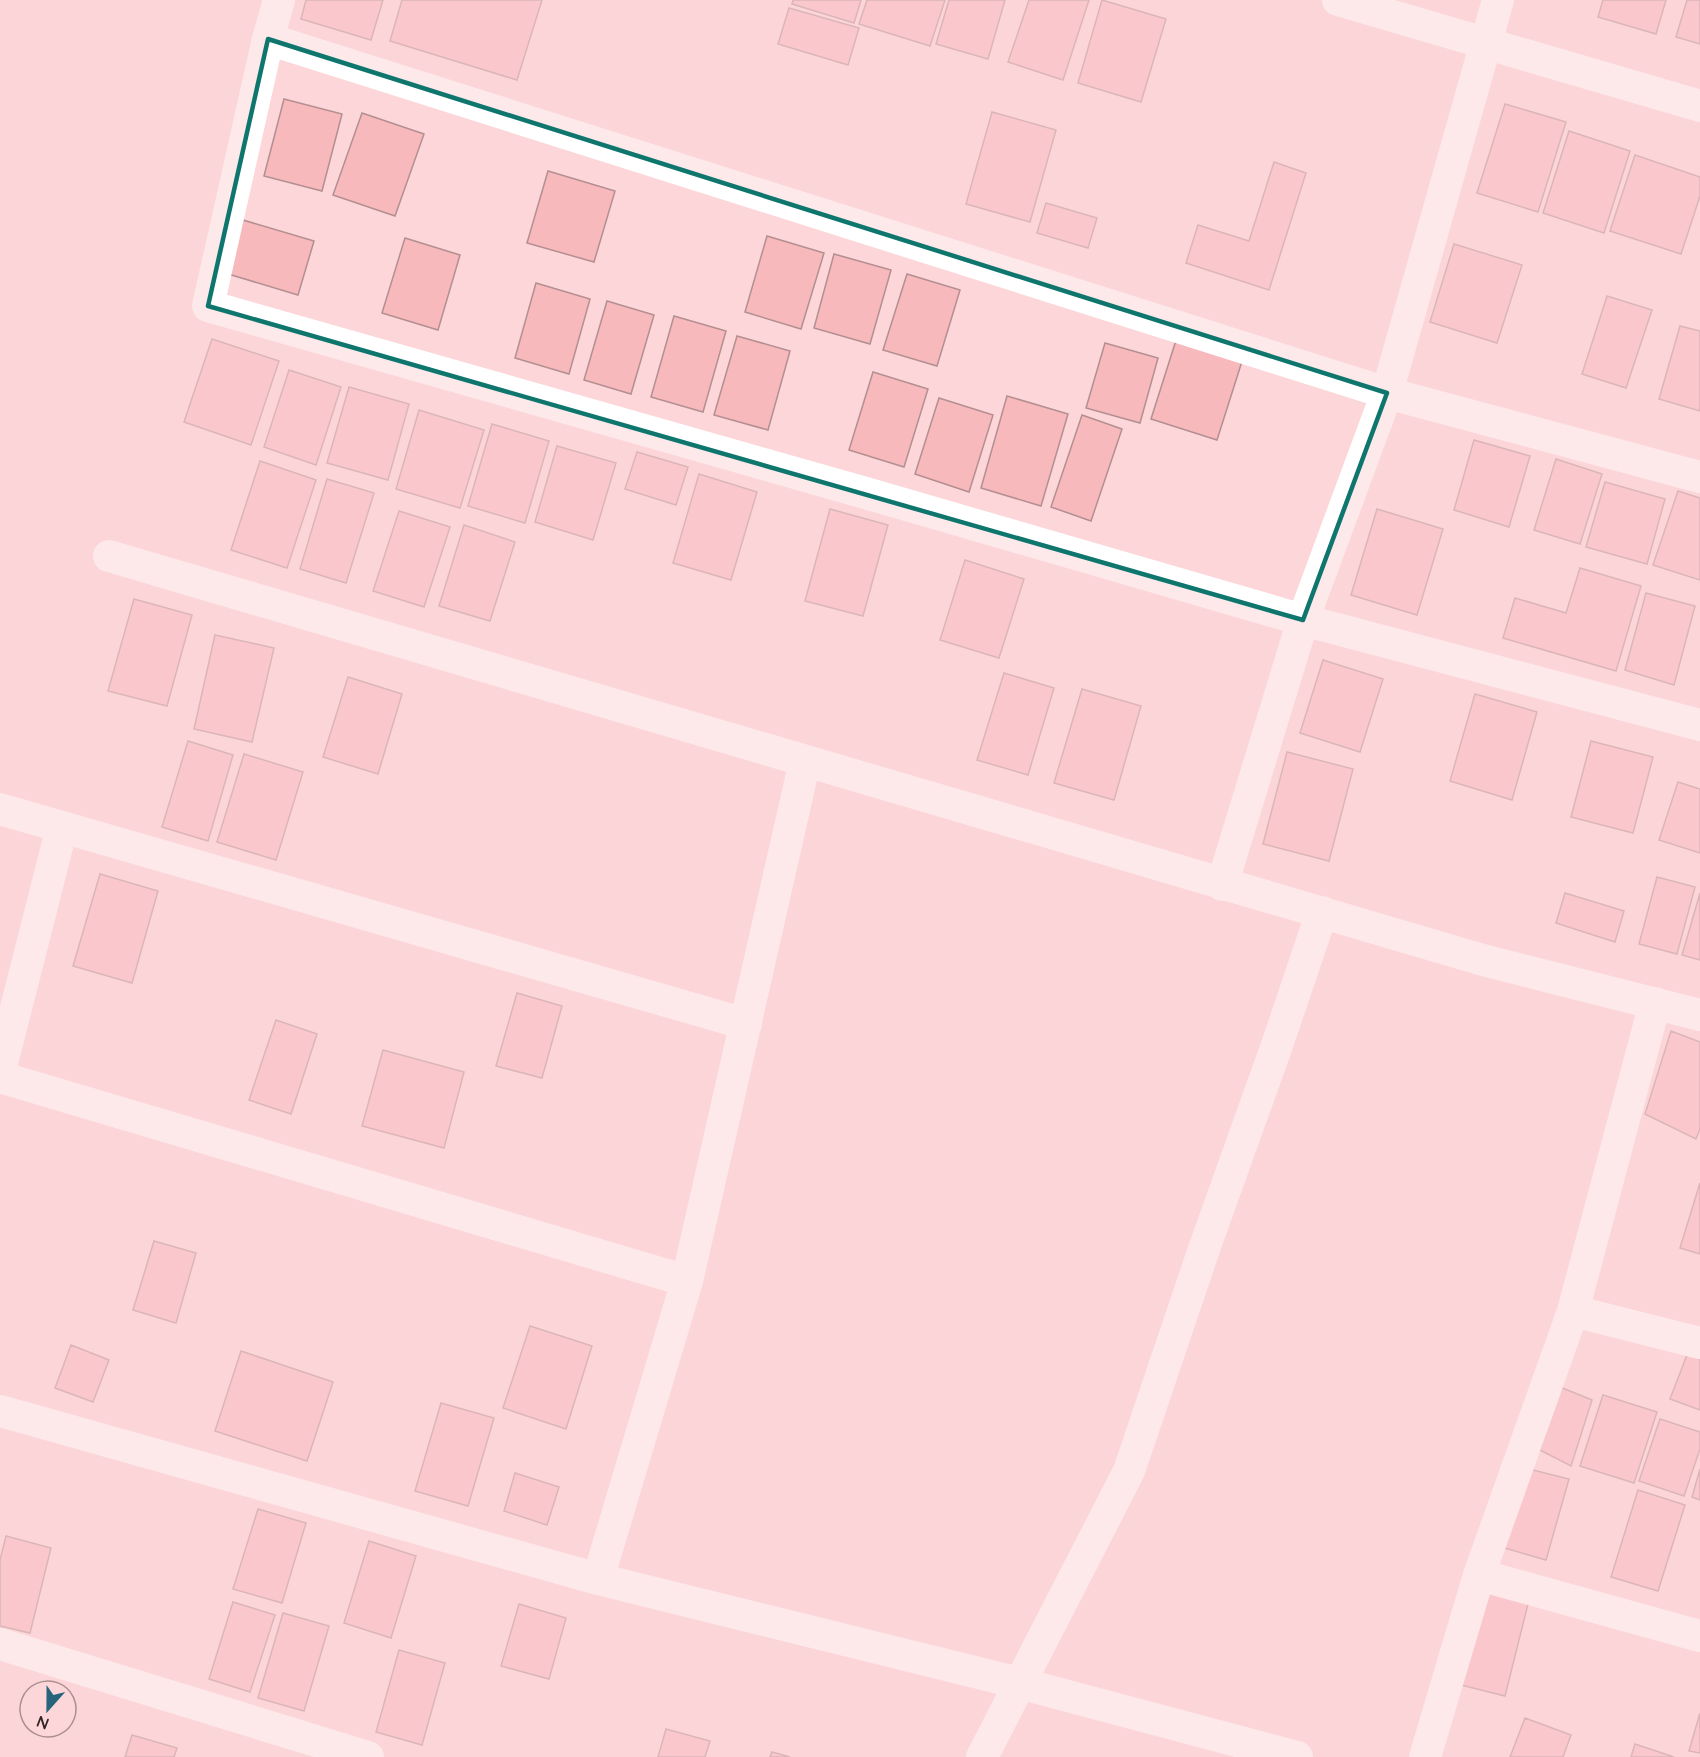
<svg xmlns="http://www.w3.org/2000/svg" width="1700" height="1757" font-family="Quicksand,sans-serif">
<rect width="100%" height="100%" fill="#fcd6d8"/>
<path fill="#f8b9bd" stroke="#b38f91" stroke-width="1.5" d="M306 0H383L371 40 301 19Z
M402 0H542L517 80 390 41Z
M793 0H861L854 23 792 4Z
M867 0H945L930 46 859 24Z
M949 0H1005L988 59 936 44Z
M1029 0H1089L1063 80 1008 62Z
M1102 0 1166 19 1141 102 1078 83Z
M1603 0H1666L1656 34 1598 17Z
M1687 0H1700V44L1676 37Z
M789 8 859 28 848 65 778 44Z
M284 99 342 114 322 191 264 176Z
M1505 104 1566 122 1538 212 1477 193Z
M992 112 1056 130 1030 222 966 204Z
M362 113 424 134 395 216 333 195Z
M1569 131 1630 151 1604 233 1543 213Z
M1635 155 1700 177V196L1681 254 1610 231Z
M1274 162 1306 173 1269 290 1186 263 1198 225 1249 241Z
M548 171 615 191 594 262 527 243Z
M1046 203 1097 218 1088 248 1037 233Z
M243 220 314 241 298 295 228 274Z
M767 236 824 253 801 329 745 312Z
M405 238 460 255 438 330 382 313Z
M1454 244 1522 265 1497 343 1430 322Z
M834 254 891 270 870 344 814 328Z
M907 274 960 290 937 366 883 350Z
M536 283 590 299 569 374 515 358Z
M1607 296 1652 310 1626 388 1582 374Z
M607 301 654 315 631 394 584 380Z
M674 316 726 331 703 412 651 397Z
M1680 326 1700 331V411L1659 399Z
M1178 334 1244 355 1217 440 1151 419Z
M737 336 790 351 768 430 714 415Z
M212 339 279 361 251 445 184 422Z
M1105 343 1158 358 1140 423 1086 408Z
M289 370 341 387 316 465 264 447Z
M873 372 928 389 904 467 849 450Z
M349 387 409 404 388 480 327 463Z
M1007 396 1068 414 1041 506 981 488Z
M939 398 993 415 969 492 915 474Z
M419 410 484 430 460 508 396 489Z
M1082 415 1122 429 1091 521 1051 507Z
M492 424 549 441 525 523 468 506Z
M1474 440 1530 456 1509 527 1454 510Z
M557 446 616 463 593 540 535 522Z
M637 452 688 467 676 505 625 489Z
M1556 459 1602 474 1580 544 1534 530Z
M260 461 316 480 287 568 231 550Z
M699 474 757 492 731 580 673 563Z
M327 479 374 493 346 583 300 569Z
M1605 482 1665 499 1647 564 1586 547Z
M1678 491 1700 498V580L1653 565Z
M830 509 888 525 863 616 805 601Z
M1377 509 1443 529 1417 615 1351 595Z
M399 511 450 527 424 607 373 591Z
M464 525 515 542 490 621 439 606Z
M965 560 1024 579 999 658 940 640Z
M1580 568 1641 586 1616 671 1503 638 1515 598 1566 613Z
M1646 593 1695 606 1674 685 1625 670Z
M134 599 192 615 167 706 108 691Z
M215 635 274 648 252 742 194 729Z
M1323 660 1383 679 1360 752 1300 733Z
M1004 673 1054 688 1028 775 977 760Z
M348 677 402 694 378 774 323 757Z
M1082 689 1141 706 1114 800 1054 783Z
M1475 694 1537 712 1512 800 1450 781Z
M188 741 233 755 208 841 162 827Z
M1591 741 1653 757 1633 833 1571 817Z
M1287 752 1353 769 1329 861 1263 844Z
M244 754 303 772 276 860 217 842Z
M1678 782 1700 789V853L1659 840Z
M100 874 158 891 132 983 73 966Z
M1657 877 1695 887 1677 954 1639 944Z
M1565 893 1624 911 1615 942 1556 923Z
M1700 893V960L1682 955Z
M517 993 562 1006 542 1078 496 1066Z
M276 1020 317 1034 291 1114 249 1100Z
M1671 1031 1700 1042V1129L1696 1139 1645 1114Z
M383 1050 464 1072 444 1148 362 1126Z
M1700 1183V1254L1680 1248Z
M154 1241 196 1253 176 1323 133 1310Z
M530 1326 592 1346 566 1429 503 1408Z
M71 1345 109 1360 93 1402 55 1388Z
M1690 1347 1700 1351V1410L1670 1399Z
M241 1351 333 1382 307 1461 215 1431Z
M1560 1387 1592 1400 1571 1466 1540 1450Z
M1603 1395 1657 1412 1634 1483 1580 1466Z
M441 1403 494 1418 468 1506 415 1491Z
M1660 1419 1700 1432V1449L1684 1496 1639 1481Z
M1525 1468 1569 1479 1546 1560 1501 1547Z
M1700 1469V1500L1692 1497Z
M515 1473 559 1487 547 1525 504 1511Z
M1638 1490 1685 1505 1658 1591 1611 1577Z
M258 1509 306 1523 282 1603 233 1589Z
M6 1536 51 1548 30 1633 0 1626V1560Z
M369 1541 416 1556 391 1638 344 1623Z
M1480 1588 1529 1600 1505 1696 1457 1684Z
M233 1602 275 1615 250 1692 209 1679Z
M519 1604 566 1618 549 1679 501 1666Z
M283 1613 329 1626 304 1711 258 1698Z
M399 1650 445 1663 422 1745 376 1732Z
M1700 1713V1753L1689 1751Z
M1525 1718 1571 1735 1563 1757H1510Z
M666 1729 710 1741 705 1757H658Z
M132 1735 177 1748 174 1757H125Z
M1635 1744 1674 1757H1631Z
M772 1752 790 1757H770Z"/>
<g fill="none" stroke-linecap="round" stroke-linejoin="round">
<path stroke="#fff" stroke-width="32" d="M279 0 268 39 208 306 869 494 1303 620 1700 725
M1338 0 1700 106
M268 39 1387 393 1700 477
M109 556 1483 960 1700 1015
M0 809 746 1024
M1222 885 1303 620 1387 393 1498 0
M0 1071 62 827
M0 1077 687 1281
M1573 1311 1700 1343
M0 1411 598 1579 1019 1683 1297 1757
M1479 1575 1700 1636
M598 1579 687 1281 805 761
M0 1644 368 1757
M982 1757 1129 1471 1204 1249 1276 1048 1322 912
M1425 1757 1479 1575 1573 1311 1655 1003"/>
</g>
<path d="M0 0H1700V1757H0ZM268 39 1387 393 1303 620 208 306Z" fill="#fcd6d8" fill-opacity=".55" fill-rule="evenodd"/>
<path fill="none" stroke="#0f766e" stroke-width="4.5" stroke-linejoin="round" d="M268 39 1387 393 1303 620 208 306Z"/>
<g transform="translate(48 1709) rotate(201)"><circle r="28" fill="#fcd6d8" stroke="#ac8f91" stroke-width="1.5"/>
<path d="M0-4.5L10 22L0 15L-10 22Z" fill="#25647a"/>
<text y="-9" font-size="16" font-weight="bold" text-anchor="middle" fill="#332526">N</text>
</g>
</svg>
